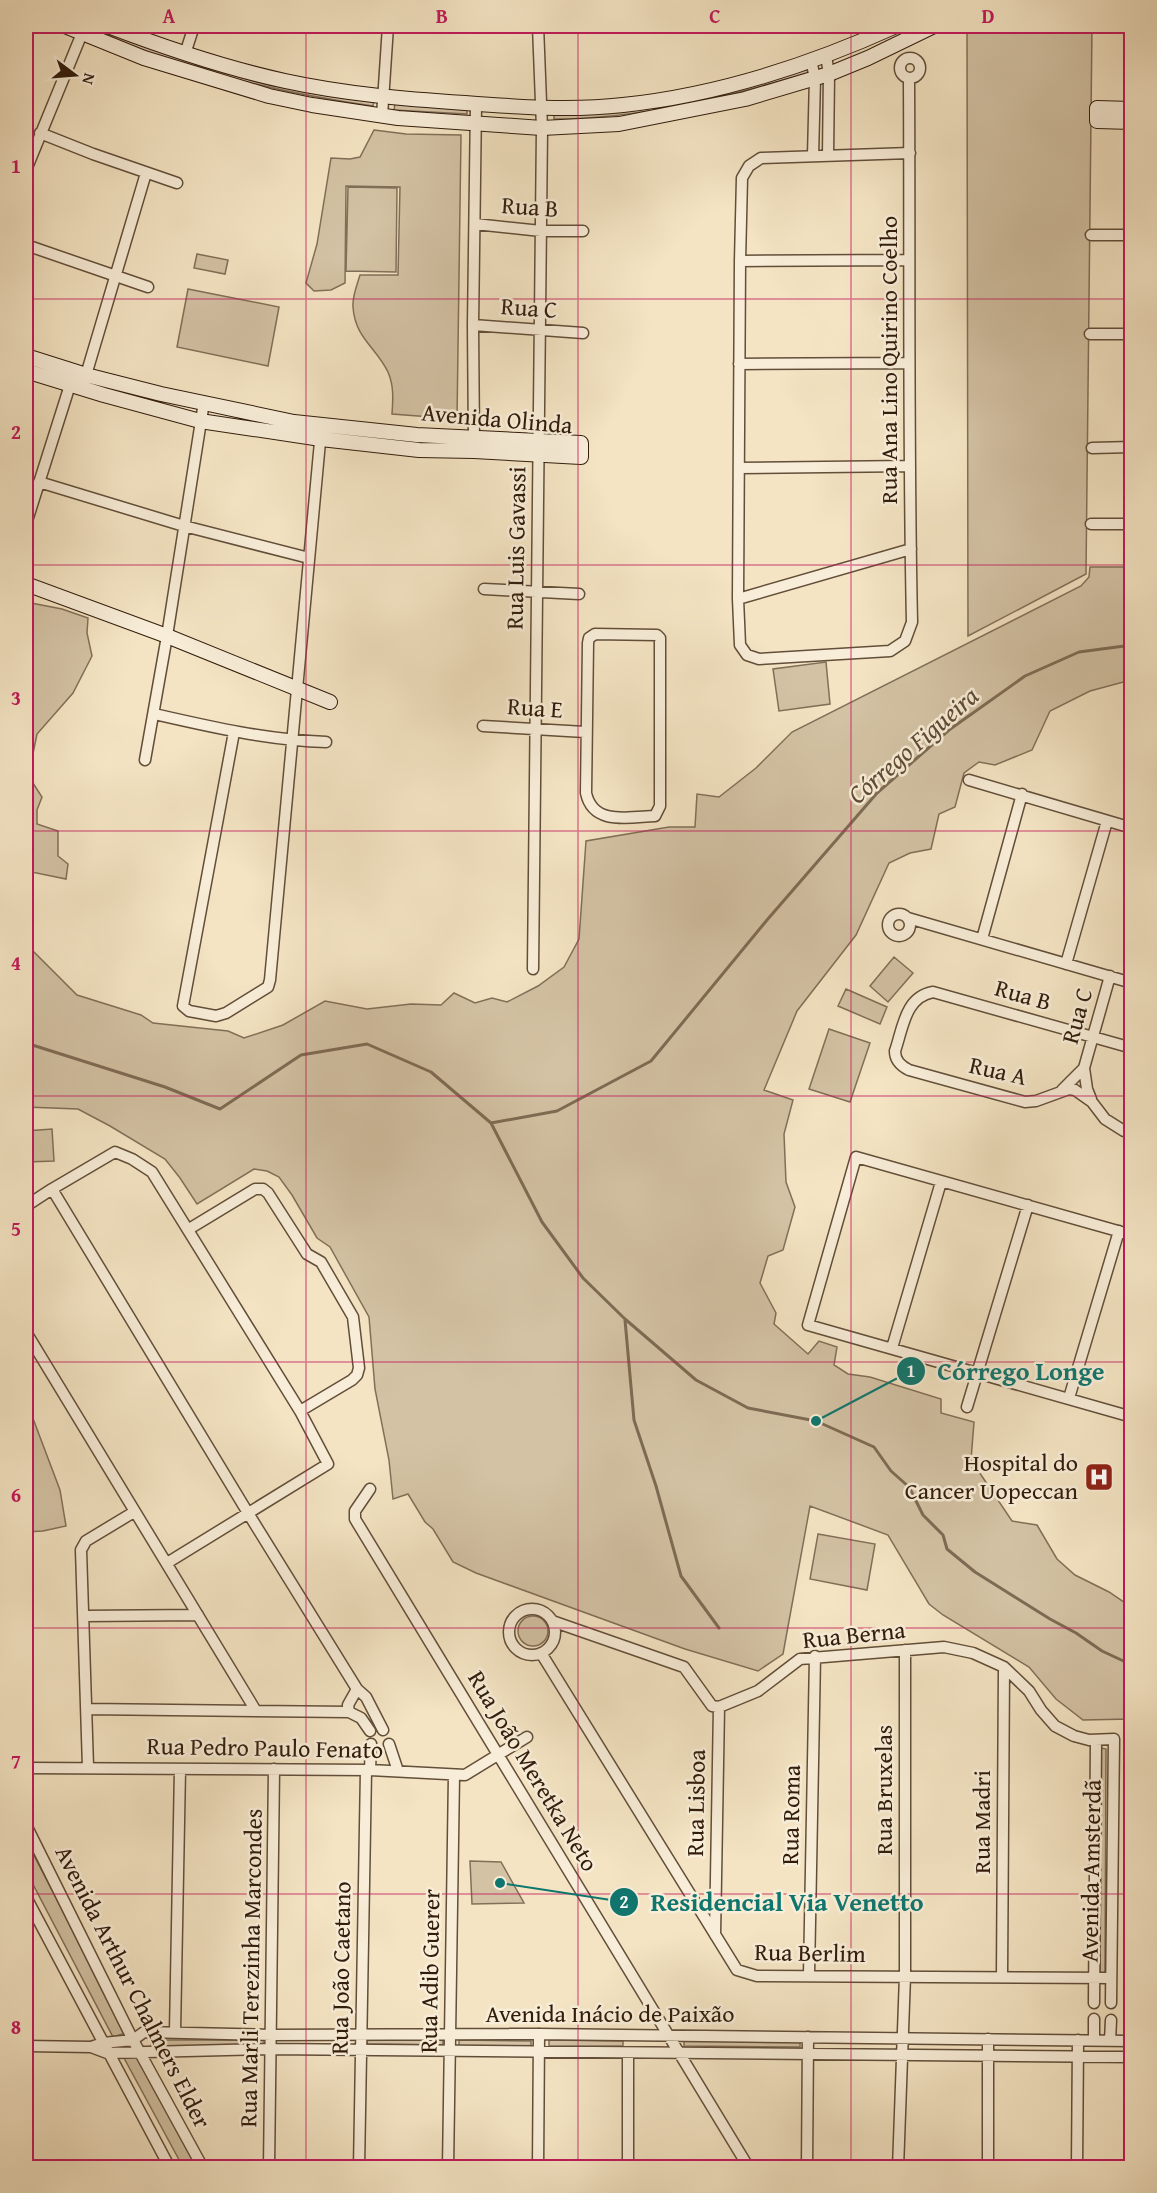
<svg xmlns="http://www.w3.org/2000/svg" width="1157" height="2193" font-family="'Gentium Book Plus',serif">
<rect width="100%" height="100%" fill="#f4e4c3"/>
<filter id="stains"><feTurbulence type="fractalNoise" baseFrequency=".00333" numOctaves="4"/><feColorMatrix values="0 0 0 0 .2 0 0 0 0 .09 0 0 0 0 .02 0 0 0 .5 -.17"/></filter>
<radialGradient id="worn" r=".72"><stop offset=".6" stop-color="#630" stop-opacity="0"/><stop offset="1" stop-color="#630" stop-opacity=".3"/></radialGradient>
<path fill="#d3c2a4" stroke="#826f58" stroke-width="1.5" d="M99 26 139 42 374 100 373 106C301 96 231 80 162 58 140 51 118 41 97 32Z
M967 26H1092L1086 574 968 636Z
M810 69 811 73C727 96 642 119 554 119V115L776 78Z
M395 103 467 107V114L394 110Z
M374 130 406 134 461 135 457 419 392 414C393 399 394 386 388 372 376 347 355 338 353 307 352 297 357 285 360 275H398L400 187 346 186 345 283 331 290 314 291 306 283 317 244 331 158 350 159 360 157Z
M348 187 397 188 396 272 346 271Z
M197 254 228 260 225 274 194 268Z
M188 289 279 307 268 366 177 347Z
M1090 567H1131V680L1090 691 1050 711 1032 750 995 765 979 762 964 773 955 807 939 814 931 849 910 853 889 863 856 935 797 1011 764 1090 793 1100 784 1134 786 1182 795 1207 783 1250 768 1256 760 1283 776 1313 774 1324 808 1354 819 1341 837 1347 834 1365 848 1374 870 1377 941 1399V1413L974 1422 971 1460 1012 1521 1037 1525 1057 1559 1075 1575 1109 1592 1131 1607V1719L1083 1720 1056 1699 1029 1667 943 1615 929 1604 888 1535 810 1506 783 1654 758 1671 685 1649 476 1573 453 1562 433 1529 425 1522 408 1494 393 1499 389 1460 375 1389 369 1317 330 1247 317 1238 292 1195 279 1177 267 1171 254 1169 197 1204 180 1178 165 1159 110 1126 78 1109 26 1107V944L77 995 141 1015 153 1023 228 1031 244 1038 283 1025 325 1001 367 1009 411 1004 441 1005 454 993 475 1003 492 998 507 1002 538 986 564 967 579 939 586 841 669 827H695L697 794 719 797 756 768 792 732 1081 586 1089 577Z
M26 602 62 609 88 618 87 633 92 656 73 693 37 734 30 768 31 780 42 797 37 810V824L58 831V856L68 864 66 879 32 872 26 881Z
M826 662 830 704 779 711 773 669Z
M894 957 913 973 888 1002 870 986Z
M846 989 887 1007 880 1024 838 1006Z
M829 1029 870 1043 850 1102 809 1089Z
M52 1129 54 1161 26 1162V1131Z
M26 1400 60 1490 66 1526 43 1531 26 1532Z
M818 1534 875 1544 867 1590 810 1579Z
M518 1631a15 15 0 1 1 30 0a15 15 0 1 1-30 0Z
M1101 1748 1106 1749 1105 1973H1100Z
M26 1840 126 2033 113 2037 26 1871Z
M470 1861 501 1862 524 1903 472 1904Z
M367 2039H443V2045L367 2044Z
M151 2040H264V2046H151Z
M459 2040 531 2041V2047L459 2046Z
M549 2040 623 2041V2046H549Z
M684 2041H800V2047L684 2046Z
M137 2055 197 2167H183L124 2058Z"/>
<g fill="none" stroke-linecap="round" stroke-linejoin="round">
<path stroke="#7e6b54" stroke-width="3" d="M26 1043 165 1087 220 1109 301 1055 367 1044 431 1072 491 1123 557 1111 651 1061 767 920 877 793 949 730 1025 676 1079 652 1132 645
M491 1123 542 1222 583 1278 625 1319 696 1380 748 1408 816 1421 874 1447 891 1471 909 1487 923 1515 943 1535 947 1549 975 1572 1050 1619 1076 1633 1102 1651 1132 1665
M625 1320 634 1420 656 1486 681 1576 719 1628"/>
<g stroke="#624e39" stroke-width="13">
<path id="street" d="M185 54 194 26
M826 56 829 74 828 155
M900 68a10 10 0 1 1 20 0a10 10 0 1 1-20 0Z
M811 60 815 78 813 156
M909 78C910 260 908 441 912 622L905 641 890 651 759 659 747 655 740 645 738 599 740 261 742 178 749 166 761 158 910 153
M382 116 388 26
M40 133 93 154 177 183
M26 170 85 26
M475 224 541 231H583
M1091 235H1132
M26 245 148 287
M740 261 909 260
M473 325 583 333
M1090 334H1132
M739 364 909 363
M86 375 146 173
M474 444 473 325 476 104
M1092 448 1132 447
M739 468 909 466
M39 482 184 526 309 558
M26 524 70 385
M1091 524H1132
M484 589 579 594
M738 599 911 549
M595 634 657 635 660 638V806L655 816C629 817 593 826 586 793L588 643 589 638Z
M154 714C211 727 267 740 326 742
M483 726 585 732
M234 732 183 1006 189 1011 216 1016 226 1013 268 987 270 980 321 431
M145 760 167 636 204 402
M969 780 1132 828
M888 925a11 11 0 1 1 22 0a11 11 0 1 1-22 0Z
M908 918 1132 983
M982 939 1022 794
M1066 964 1107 821
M533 969 542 128 538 26
M1132 1048 933 992C905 997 903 1028 895 1051 895 1061 901 1066 909 1070L1025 1102 1036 1101 1069 1089 1075 1090 1092 1102 1105 1119 1124 1131 1132 1133
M1084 1068 1087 1089 1091 1099
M1062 1090 1084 1068 1110 976
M52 1189 115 1152 132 1159 152 1172 300 1411 328 1464 167 1563
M26 1206 52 1189 248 1513 357 1689 348 1705 349 1712 361 1718 370 1731
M189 1229 255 1189H263L268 1193 307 1254 321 1262 353 1317 359 1368 357 1375 352 1380 300 1411
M1132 1235 856 1157 808 1325 1132 1417
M26 1332 256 1711
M892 1348 941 1182
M1069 1398 1119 1231
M967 1407 1028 1205
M370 1489 355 1511V1519L749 2168
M509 1632a23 23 0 1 1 46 0a23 23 0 1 1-46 0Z
M84 1616 198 1615
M552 1621 684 1667 712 1706 719 1707 758 1691 800 1659 944 1647 973 1653 1004 1667 1029 1691 1041 1710 1055 1726 1074 1736 1089 1740 1114 1739 1111 2003
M541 1653 737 1970 757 1976 1111 1978
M357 1689 366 1697 383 1730
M87 1709 349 1712
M389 1744 398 1771
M88 1767 81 1550 86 1541 134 1512
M26 1768 370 1770 465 1775 527 1737
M370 1770 371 1744
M26 1825 133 2040 203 2168
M26 1897 170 2168
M715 1935 719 1707
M809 1975 815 1656
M1002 1977 1004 1667
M1094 2003 1096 1741
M175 2032 180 1769
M1094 2040V2019
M1110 2041 1111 2020
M26 2046 91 2047 107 2053 271 2049 1132 2057
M91 2047 103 2043 133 2040 144 2032 272 2035 539 2034 1132 2041
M628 2054V2168
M269 2168 274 1769
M359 2168 366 1770
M448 2168 454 1775
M538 2168 539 2034
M807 2168 808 2037
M898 2168 905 1976V1650
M988 2168V2039
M1077 2168 1078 2040"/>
</g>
<g stroke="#311c0b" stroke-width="16">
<path id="secondary" d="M65 26 144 58 269 96 312 105 398 118 542 128 619 124 745 99 829 74 868 58 934 26
M108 26C166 48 225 68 285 81 345 94 405 99 465 103 518 107 571 111 623 105 718 95 810 65 896 26
M1132 109 1097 108V121L1132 122
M26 356 86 375 161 394 294 422 417 435 581 443V457L474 451 419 450 321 439 200 421 104 395 26 371
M26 584 167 636 330 702"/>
</g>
<use href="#street" stroke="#f8edd8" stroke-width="10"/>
<use href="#secondary" stroke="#f8edd8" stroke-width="14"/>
</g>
<path fill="none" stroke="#c2185b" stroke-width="1.5" stroke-opacity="0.55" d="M306 26V2168M578 26V2168M851 26V2168M26 299H1132M26 565H1132M26 831H1132M26 1096H1132M26 1362H1132M26 1628H1132M26 1894H1132"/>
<defs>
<g id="hospital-square" transform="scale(1.5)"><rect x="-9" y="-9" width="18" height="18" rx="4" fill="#8f2418" stroke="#f8edd8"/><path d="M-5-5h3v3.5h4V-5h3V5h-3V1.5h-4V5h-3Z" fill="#fff"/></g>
</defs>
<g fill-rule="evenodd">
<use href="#hospital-square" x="1099" y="1477"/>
</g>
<g text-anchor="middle" stroke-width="5" stroke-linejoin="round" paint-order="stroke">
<g font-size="24" fill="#311c0b" stroke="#f8edd8">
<text transform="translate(530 207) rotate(4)" y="8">Rua B</text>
<text transform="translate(529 308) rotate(4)" y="8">Rua C</text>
<text transform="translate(889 360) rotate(-90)" y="8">Rua Ana Lino Quirino Coelho</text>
<text transform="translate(497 419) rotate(5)" y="8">Avenida Olinda</text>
<text transform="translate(516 548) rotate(-89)" y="8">Rua Luis Gavassi</text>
<text transform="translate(535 708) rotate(4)" y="8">Rua E</text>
<text transform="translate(1023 995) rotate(16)" y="8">Rua B</text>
<text transform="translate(1077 1016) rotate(-74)" y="8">Rua C</text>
<text transform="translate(998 1071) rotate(13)" y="8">Rua A</text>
<text transform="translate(854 1635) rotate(-6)" y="8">Rua Berna</text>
<text transform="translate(265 1748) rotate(1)" y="8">Rua Pedro Paulo Fenato</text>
<text transform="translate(533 1771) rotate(59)" y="8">Rua João Meretka Neto</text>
<text transform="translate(884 1790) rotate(-90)" y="8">Rua Bruxelas</text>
<text transform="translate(696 1803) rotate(-89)" y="8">Rua Lisboa</text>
<text transform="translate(791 1815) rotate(-89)" y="8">Rua Roma</text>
<text transform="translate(982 1822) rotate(-90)" y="8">Rua Madri</text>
<text transform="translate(1091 1871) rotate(-89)" y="8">Avenida Amsterdã</text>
<text transform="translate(810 1953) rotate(1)" y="8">Rua Berlim</text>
<text transform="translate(251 1968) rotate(-89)" y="8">Rua Marli Terezinha Marcondes</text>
<text transform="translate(341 1968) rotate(-89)" y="8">Rua João Caetano</text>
<text transform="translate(430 1971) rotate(-89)" y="8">Rua Adib Guerer</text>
<text transform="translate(133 1987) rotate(63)" y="8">Avenida Arthur Chalmers Elder</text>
<text x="610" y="2022">Avenida Inácio de Paixão</text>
</g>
<g font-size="24" fill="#311c0b" stroke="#f8edd8" text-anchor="end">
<text x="1078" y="1471">Hospital do<tspan x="1078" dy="28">Cancer Uopeccan</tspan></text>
</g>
<g font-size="26" font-style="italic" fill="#5e4a35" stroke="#f8edd8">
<text transform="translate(913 745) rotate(-41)" y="9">Córrego Figueira</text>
</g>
</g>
<path fill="none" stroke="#0f766e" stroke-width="2" d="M816 1421L911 1371M500 1883L624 1902"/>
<g fill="#0f766e" stroke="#f8edd8" stroke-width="2">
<circle cx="816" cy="1421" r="6"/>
<circle cx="500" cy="1883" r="6"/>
<circle cx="911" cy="1371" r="15"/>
<circle cx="624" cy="1902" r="15"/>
</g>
<g font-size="18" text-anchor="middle" font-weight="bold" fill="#fff">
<text x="911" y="1377">1</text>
<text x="624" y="1908">2</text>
</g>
<g font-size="26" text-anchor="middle" font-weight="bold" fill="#0f766e" stroke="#f8edd8" stroke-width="5" stroke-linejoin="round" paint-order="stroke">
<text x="1021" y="1380">Córrego Longe</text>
<text x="787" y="1911">Residencial Via Venetto</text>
</g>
<rect width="1157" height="2193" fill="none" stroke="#f4e4c3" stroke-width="66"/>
<g transform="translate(75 75) rotate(106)" stroke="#f8edd8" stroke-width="4.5" paint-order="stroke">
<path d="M0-4.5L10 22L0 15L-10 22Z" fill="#311c0b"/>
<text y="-9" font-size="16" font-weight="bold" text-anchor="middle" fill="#311c0b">N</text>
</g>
<rect x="33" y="33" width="1091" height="2127" fill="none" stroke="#c2185b" stroke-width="2"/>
<g font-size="20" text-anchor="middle" font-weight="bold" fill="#c2185b">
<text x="169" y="23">A</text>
<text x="442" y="23">B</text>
<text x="715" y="23">C</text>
<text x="988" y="23">D</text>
<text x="16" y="173">1</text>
<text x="16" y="439">2</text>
<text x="16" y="705">3</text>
<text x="16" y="970">4</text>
<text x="16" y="1236">5</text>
<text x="16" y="1502">6</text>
<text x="16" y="1768">7</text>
<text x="16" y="2034">8</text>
</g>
<rect width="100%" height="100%" filter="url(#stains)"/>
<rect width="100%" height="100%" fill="url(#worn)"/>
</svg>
